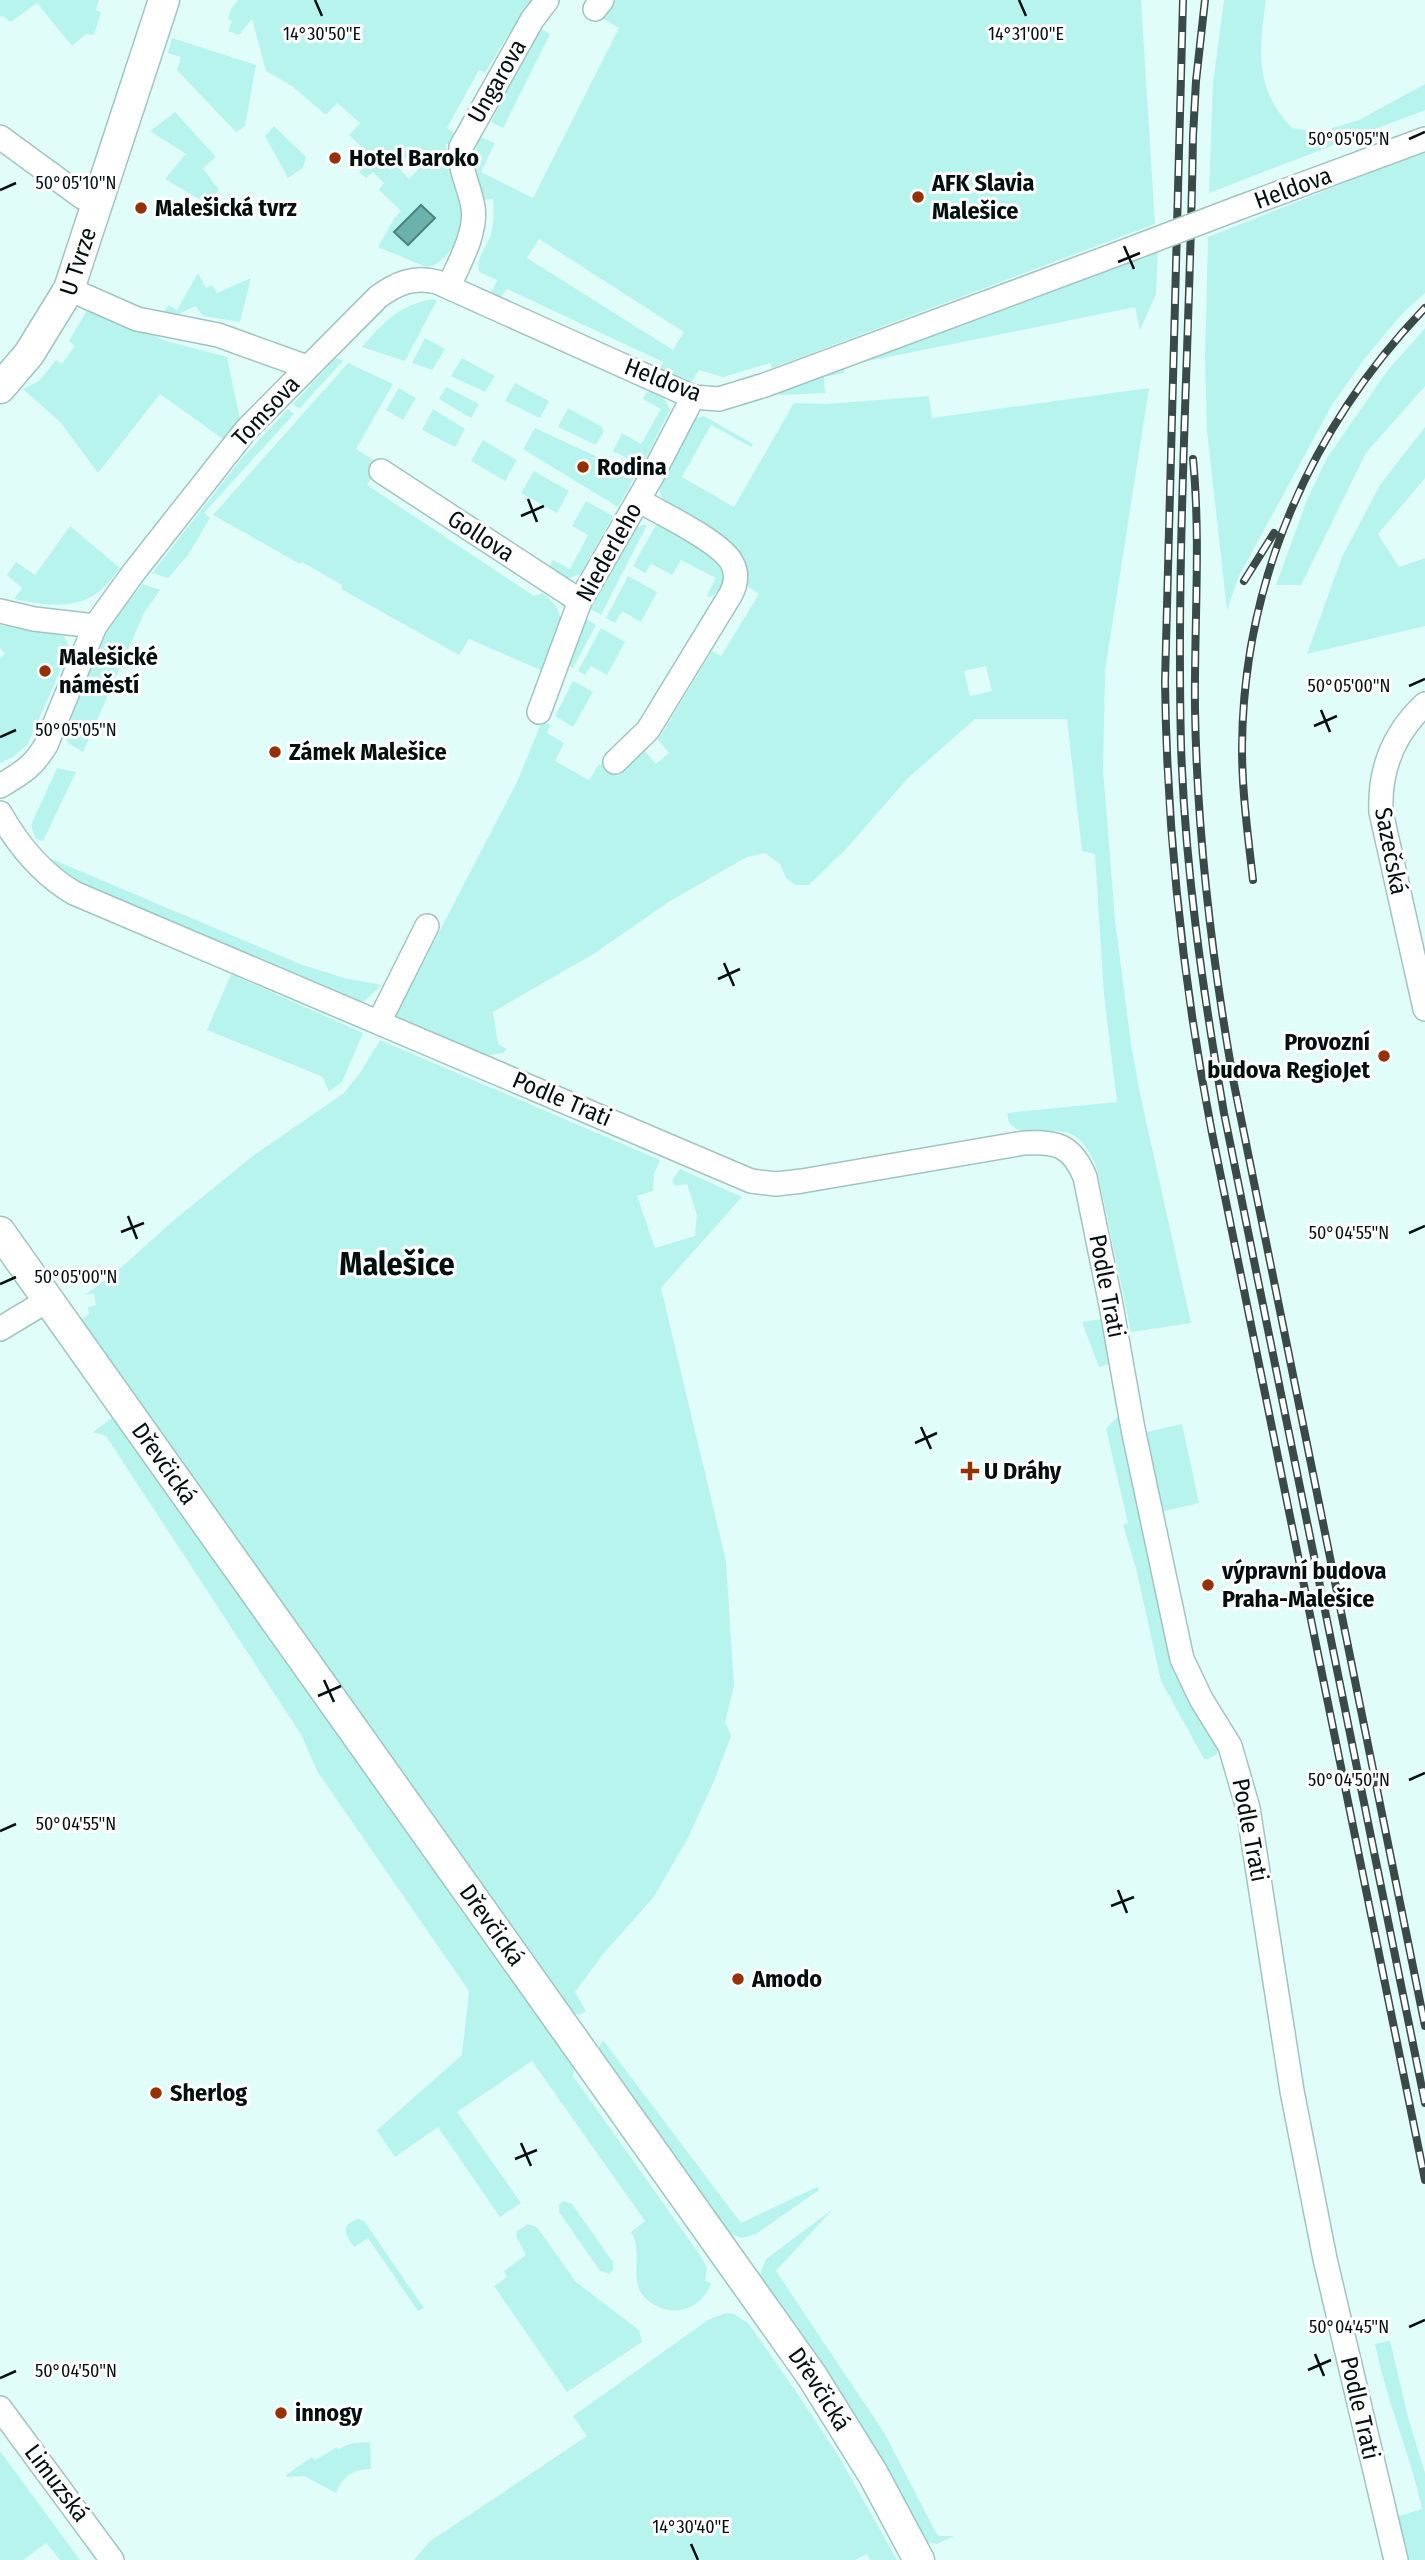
<svg xmlns="http://www.w3.org/2000/svg" width="1425" height="2560" font-family="'Fira Sans Condensed',sans-serif">
<rect width="100%" height="100%" fill="#e1fdfa"/>
<path fill="#b7f4ee" fill-rule="evenodd" d="M0 0H105H99L96 10 101 12 94 35 86 34 72 46 37 3 11 22 2 16 0 17Z
M238 0H534L506 38 485 73 479 70 447 128 456 135 453 143 446 144 445 157 450 158C460 193 473 220 449 252 442 260 437 266 426 267L378 247 394 219 401 211 379 190 384 183 373 172 366 178 359 172 372 157 349 135 360 123 337 103 326 115 292 86 266 71 252 19 239 35 228 31 232 21 228 19 231 9ZM412 152 424 163 409 179 398 167Z
M616 0H1141L1155 224 772 368 770 363 723 377 699 370 691 382 660 370 663 362 507 289 501 297 491 293 497 280 479 272C475 259 487 247 491 234 494 222 494 211 493 199L484 200C478 176 469 160 480 137L495 143 481 172 533 198 619 28 602 18ZM539 239 684 332 673 350 527 258Z
M1224 0H1266C1259 51 1254 88 1292 128L1320 132 1359 120 1425 84V110L1209 193 1213 83Z
M539 28 550 34 503 128 491 122 515 75 513 72Z
M172 38 256 65 245 126 236 132 177 70 181 57 168 53Z
M175 112 216 157 203 168 219 190 206 203 165 179 186 154 150 131Z
M274 126 306 157 303 168 288 178 265 136Z
M1425 151V293L1402 314 1365 358 1332 405 1239 576 1227 610 1207 431 1205 358 1208 237Z
M1158 249 1156 294 1140 330 1135 307 844 366V373L824 377 825 393 782 395 767 390Z
M198 273 206 288 212 285 217 293 251 278 240 322 203 316 195 306 175 316 162 314 169 305 177 310Z
M433 299 437 300 405 361 362 347C382 323 401 304 433 299Z
M90 305 166 341 227 357 240 419 223 439 160 394 98 473 60 422 23 389 39 381 56 360 62 364 75 346 69 341Z
M1425 328V386L1366 453 1301 585H1276L1307 500 1327 458 1388 370Z
M425 338 445 349 432 370 412 363Z
M336 358 343 361 299 409 293 404Z
M462 358 495 376 485 392 451 376Z
M348 363 393 384 356 449 380 464 367 485 534 596 542 593C575 615 556 641 545 672L469 639 459 655 341 589 342 585 302 562 300 564 213 515Z
M515 383 549 401 540 418 505 401Z
M446 387 479 404 471 418 439 399Z
M399 388 416 398 403 420 386 410Z
M1149 388 1105 671 1103 769 1115 920 1131 1044 1140 1094 1191 1323 1131 1332 1097 1169C1071 1102 1039 1151 1009 1123L1007 1113 1117 1102 1104 995 1095 854 1082 851 1067 719H975L908 778 846 849 809 885H795L786 878 780 864 765 853 747 857 670 901 595 953 493 1012 498 1044 507 1049 503 1053 484 1056 395 1017 517 782 542 721 550 725 547 733 564 743 555 761 589 780 599 764 618 776 645 751 656 764 669 753 658 740 712 651 721 656 759 594 746 585 661 496 658 481 693 419 704 416 753 444 751 447 711 425 682 477 734 507 794 403 827 404 929 396 932 418ZM986 666 992 691 970 696 964 671Z
M651 391 663 396 670 410 642 466 613 451 622 433 641 444 661 409 643 399 646 393Z
M568 408 602 427 604 431 596 445 558 427Z
M288 409 294 414 204 513 210 518 188 555 168 578 152 573 242 458Z
M433 409 465 429 455 447 422 430Z
M1425 427V478L1378 534 1399 567 1425 558V626L1307 654 1342 557 1380 485Z
M535 428 636 475 618 507 523 449Z
M483 440 517 460 505 481 471 461Z
M534 471 569 491 557 513 521 493Z
M586 501 613 516 580 574 564 580 552 572 550 565 553 560 570 569 588 535 572 526Z
M642 525H647L601 615 587 607 633 530Z
M656 525C677 530 755 574 710 597L707 596 716 578 681 560 672 575 651 564 645 573 633 566Z
M70 526 120 568C114 575 108 584 101 590 77 611 42 605 14 599L22 588 7 575 16 562 35 575Z
M628 576 657 592 641 622 622 611 615 623 606 618Z
M143 584 160 590 144 613 83 752 68 743 64 731 112 620Z
M583 617 596 625 573 668 564 663Z
M0 625 64 636 70 648 28 744 13 757 0 763V659L5 653 0 648Z
M601 628 625 642 607 675 591 666 585 675 578 671Z
M573 681 593 692 573 727 555 716Z
M57 768 76 772 43 841 36 839 31 825Z
M42 857H47L300 964 344 978 382 985 361 1004 67 879Z
M231 974 363 1033 342 1082 329 1092 323 1077 207 1030Z
M380 1040 660 1160 654 1174 653 1191 637 1196 655 1248 695 1236 697 1215 687 1184 675 1186 672 1180 680 1169 742 1197 661 1288 726 1561 734 1686 725 1722 731 1736 714 1781 688 1838 653 1898 604 1953 575 1992 586 2011 579 2015 569 2011 81 1320 89 1314 88 1307 96 1305 94 1293 85 1295 115 1273 173 1221 254 1155 344 1093 360 1073Z
M1102 1319 1110 1364 1099 1367 1082 1322Z
M1118 1416H1120L1172 1667 1181 1686 1218 1747 1217 1754 1208 1759H1204L1161 1681 1136 1568 1123 1525 1128 1523 1106 1429Z
M112 1418 575 2067 573 2076 702 2258 707 2268 705 2281 711 2283C707 2294 701 2302 690 2307 680 2311 669 2312 659 2307 620 2290 647 2258 631 2232L645 2221 532 2061 457 2112 521 2203 500 2217 438 2127 395 2157 377 2130 462 2055 469 1991 317 1771 302 1736 106 1436 93 1432Z
M1182 1424 1199 1503 1160 1512 1142 1433Z
M603 2040 741 2223 817 2187 819 2190 756 2234 742 2238 727 2233 598 2049Z
M563 2201 572 2204 613 2262V2270L610 2274 600 2271 559 2212V2205Z
M833 2209 776 2271 885 2434 935 2531 939 2536H954L937 2544 926 2542 761 2279V2271L766 2259Z
M358 2219 364 2221 424 2308 418 2311 368 2238 354 2247C346 2236 339 2225 358 2219Z
M528 2224 537 2227 576 2282 639 2330 642 2342 567 2392 494 2286 507 2277 504 2271 526 2255 516 2236 517 2231Z
M726 2313 734 2314 749 2324 797 2393 838 2455 897 2560H870L867 2554 855 2560H414L429 2542 587 2436 573 2416 708 2320Z
M1390 2341 1408 2417 1425 2473V2560H1402L1392 2518 1422 2509C1410 2453 1386 2400 1375 2344Z
M370 2442 371 2469C354 2468 342 2477 336 2493L304 2476 287 2477 286 2475 312 2457 315 2460 337 2447 338 2449 353 2443Z
M0 2451 80 2560H60L46 2543 23 2560H0Z"/>
<path fill="#6cb2ac" stroke="#4d817d" stroke-width="2" d="M421 205 435 218 408 245 394 232Z"/>
<g fill="none" stroke-linecap="round" stroke-linejoin="round">
<g stroke="#a1c4c0" stroke-width="26">
<path id="minor" d="M595 9 602 0
M0 137 82 197 99 202
M1241 207 1425 139
M449 286C459 263 477 233 473 207 470 187 458 168 461 147L532 20 547 0
M69 289 137 319 218 335 307 367
M381 471 580 601
M0 611 34 619 95 626 134 572 246 430 378 297C397 283 414 276 437 282L693 397 719 399 765 385 1128 250
M1425 704C1394 733 1379 769 1381 812L1425 1009
M539 712 580 601 652 476 693 397
M615 762 648 730 731 594C736 584 738 574 732 563 722 542 660 513 638 500
M0 786C22 773 33 767 46 745L95 626
M0 813C18 845 42 874 74 893L751 1181 776 1184 802 1181 1024 1143C1056 1141 1072 1145 1085 1177L1111 1305 1133 1429 1182 1659 1201 1699 1230 1746 1248 1808 1292 2091 1325 2259 1396 2560
M379 1022 427 926
M0 1329 50 1299
M0 2408 112 2560"/>
</g>
<g stroke="#a1c4c0" stroke-width="33">
<g id="major">
<path id="s1" d="M0 388 29 354 69 289 164 0"/>
<path id="s2" d="M0 1232 812 2376 873 2474 919 2560"/>
</g>
</g>
<use href="#minor" stroke="#fff" stroke-width="23"/>
<use href="#major" stroke="#fff" stroke-width="30"/>
<g stroke="#3a4a48" stroke-width="8">
<path id="rail" d="M1183 0 1165 682C1167 835 1183 983 1212 1133L1425 2180
M1205 0 1196 81 1193 136C1190 338 1176 542 1181 745 1185 869 1203 991 1224 1113L1425 2103
M1193 459C1201 542 1194 625 1195 709 1197 835 1212 960 1234 1084L1425 2026
M1244 581 1274 533
M1253 880C1248 836 1242 792 1242 748 1243 581 1311 427 1425 308"/>
</g>
<use href="#rail" stroke="#fff" stroke-width="5" stroke-dasharray="16" stroke-linecap="butt"/>
<g stroke="#a1c4c0" stroke-width="26" stroke-linecap="butt">
<path id="minor-bridge" d="M1128 250 1241 207"/>
</g>
<use href="#minor-bridge" stroke="#fff" stroke-width="23"/>
</g>
<path fill="none" stroke="#04100f" stroke-width="2.5" d="M315 0 322 16M1019 0 1026 16M1409 139 1425 132M0 190 16 183M1124 246 1134 269M1118 262 1140 253M528 499 537 522M521 516 544 506M1409 686 1425 679M1321 710 1330 732M1314 726 1337 716M0 737 16 730M724 963 734 986M718 979 740 969M128 1216 137 1239M121 1232 144 1223M1409 1233 1425 1226M0 1284 16 1277M921 1427 931 1449M915 1443 937 1433M324 1680 334 1702M318 1696 341 1686M1409 1780 1425 1773M0 1831 16 1824M1118 1890 1127 1913M1111 1906 1134 1897M521 2143 531 2166M515 2159 537 2150M1409 2327 1425 2320M1315 2354 1324 2376M1308 2370 1331 2360M0 2378 16 2371M691 2544 698 2560"/>
<g fill="#963105" stroke="#fff" stroke-width="2.5">
<circle cx="335" cy="158" r="7"/>
<circle cx="918" cy="197" r="7"/>
<circle cx="141" cy="208" r="7"/>
<circle cx="583" cy="467" r="7"/>
<circle cx="45" cy="671" r="7"/>
<circle cx="275" cy="752" r="7"/>
<circle cx="1384" cy="1056" r="7"/>
<path d="M966.5 1460.5h7v7h7v7h-7v7h-7v-7h-7v-7h7z"/>
<circle cx="1208" cy="1585" r="7"/>
<circle cx="738" cy="1979" r="7"/>
<circle cx="156" cy="2093" r="7"/>
<circle cx="281" cy="2413" r="7"/>
</g>
<g text-anchor="middle" stroke-width="6" stroke-linejoin="round" paint-order="stroke">
<g font-size="24" fill="#04100f" stroke="#fff">
<text transform="translate(497 81) rotate(-60)" y="8">Ungarova</text>
<text transform="translate(1293 188) rotate(-20)" y="8">Heldova</text>
<text dy="8" stroke="none"><textPath href="#s1" startOffset="150">U Tvrze</textPath></text>
<text transform="translate(663 380) rotate(21)" y="8">Heldova</text>
<text transform="translate(266 411) rotate(-47)" y="8">Tomsova</text>
<text transform="translate(481 536) rotate(33)" y="8">Gollova</text>
<text transform="translate(609 552) rotate(-61)" y="8">Niederleho</text>
<text transform="translate(1391 851) rotate(79)" y="8">Sazečská</text>
<text transform="translate(562 1099) rotate(23)" y="8">Podle Trati</text>
<text transform="translate(1107 1286) rotate(79)" y="8">Podle Trati</text>
<text dy="8" stroke="none"><textPath href="#s2" startOffset="284">Dřevčická</textPath></text>
<text transform="translate(1250 1830) rotate(79)" y="8">Podle Trati</text>
<text dy="8" stroke="none"><textPath href="#s2" startOffset="850">Dřevčická</textPath></text>
<text dy="8" stroke="none"><textPath href="#s2" startOffset="1418">Dřevčická</textPath></text>
<text transform="translate(1360 2408) rotate(77)" y="8">Podle Trati</text>
<text transform="translate(57 2483) rotate(53)" y="8">Limuzská</text>
</g>
<g font-size="24" font-weight="bold" fill="#04100f" stroke="#fff" text-anchor="start">
<text x="349" y="166">Hotel Baroko</text>
<text x="932" y="191">AFK Slavia<tspan x="932" dy="28">Malešice</tspan></text>
<text x="155" y="216">Malešická tvrz</text>
<text x="597" y="475">Rodina</text>
<text x="59" y="665">Malešické<tspan x="59" dy="28">náměstí</tspan></text>
<text x="289" y="760">Zámek Malešice</text>
<text x="1370" y="1050" text-anchor="end">Provozní<tspan x="1370" dy="28">budova RegioJet</tspan></text>
<text x="984" y="1479">U Dráhy</text>
<text x="1222" y="1579">výpravní budova<tspan x="1222" dy="28">Praha-Malešice</tspan></text>
<text x="752" y="1987">Amodo</text>
<text x="170" y="2101">Sherlog</text>
<text x="295" y="2421">innogy</text>
</g>
<g font-size="32" font-weight="bold" fill="#04100f" stroke="#fff">
<text x="397" y="1275">Malešice</text>
</g>
</g>
<g font-size="18" text-anchor="middle" fill="#04100f" stroke="#fff" stroke-width="6" stroke-linejoin="round" paint-order="stroke">
<text x="322" y="40">14°30'50"E</text>
<text x="1026" y="40">14°31'00"E</text>
<text x="1349" y="145">50°05'05"N</text>
<text x="76" y="189">50°05'10"N</text>
<text x="1349" y="692">50°05'00"N</text>
<text x="76" y="736">50°05'05"N</text>
<text x="1349" y="1239">50°04'55"N</text>
<text x="76" y="1283">50°05'00"N</text>
<text x="1349" y="1786">50°04'50"N</text>
<text x="76" y="1830">50°04'55"N</text>
<text x="1349" y="2333">50°04'45"N</text>
<text x="76" y="2377">50°04'50"N</text>
<text x="691" y="2533">14°30'40"E</text>
</g>
</svg>
